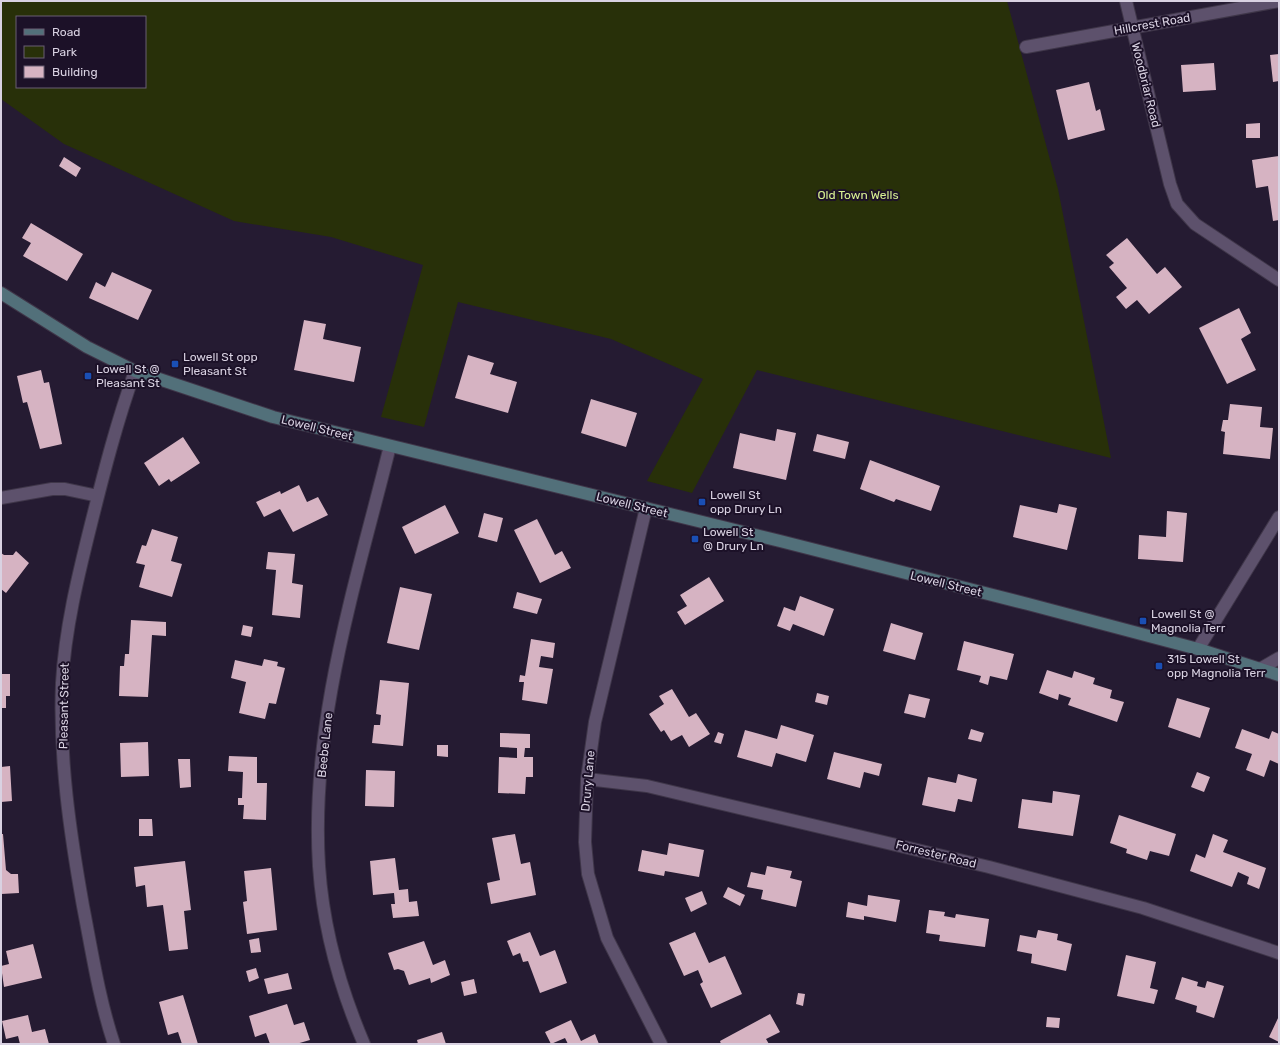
<svg xmlns="http://www.w3.org/2000/svg" width="1280" height="1045" font-family="Rubik,sans-serif">
<rect width="100%" height="100%" fill="#251b32"/>
<path fill="#283009" fill-rule="evenodd" d="M1 1H1007L1058 189 1111 458 757 370 692 493 647 481 703 379 611 339 458 302 424 427 381 417 423 265 331 237 234 221 64 144 1 99ZM17 17H145V87H17Z"/>
<path fill="#d6b3c2" d="M1279 54V81L1273 82 1270 55Z
M1214 63 1216 90 1183 92 1181 65Z
M1089 82 1096 111 1100 109 1105 130 1068 140 1056 90Z
M1260 123V138H1246V124Z
M1279 156V220L1273 221 1268 186 1256 188 1252 160Z
M64 157 81 168 76 177 59 166Z
M31 223 83 254 67 281 23 256 31 243 22 238Z
M1127 238 1157 274 1165 267 1182 287 1149 314 1137 300 1126 309 1116 297 1127 288 1109 267 1114 263 1106 255Z
M112 272 152 290 138 320 89 298 96 282 105 287Z
M1239 308 1251 333 1241 339 1256 370 1227 384 1199 328Z
M304 320 326 324 323 339 361 347 354 382 294 370Z
M468 355 494 363 490 374 517 382 508 413 455 398Z
M41 370 44 383 49 382 62 444 40 449 27 402 23 403 17 376Z
M591 399 637 413 626 447 581 433Z
M1230 404 1262 407 1260 427 1273 428 1270 459 1223 454 1225 432 1221 431 1223 420H1228Z
M777 429 796 433 786 480 733 468 740 433 775 441Z
M817 434 849 442 845 459 813 451Z
M183 437 200 463 171 482 169 479 159 486 144 463Z
M870 460 940 486 931 511 896 499 894 502 860 489Z
M299 485 307 502 318 497 328 515 293 532 280 509 264 517 256 502 280 491 281 494Z
M1059 504 1077 508 1067 550 1013 537 1020 505 1057 513Z
M445 505 459 533 415 554 402 527Z
M1167 511 1187 513 1183 562 1138 559 1139 535 1166 537Z
M484 513 503 518 497 542 478 537Z
M537 519 555 555 562 551 571 568 540 583 514 530Z
M152 529 178 537 171 561 182 564 172 597 139 587 145 565 136 563 142 545 146 546Z
M16 551 29 563 6 593 1 589V553L4 555H13Z
M268 552 295 554 292 583 303 585 300 618 272 615 276 570 266 569Z
M709 577 724 601 685 625 677 612 687 606 680 595Z
M400 587 432 594 419 650 387 643Z
M517 592 542 599 537 614 513 608Z
M800 596 834 609 824 636 793 624 790 631 777 626 784 607 795 611Z
M131 620 166 622V636L152 635 148 697 119 696 120 666H124L125 654H129Z
M891 623 923 633 915 660 883 651Z
M243 625 253 627 251 637 241 635Z
M531 639 555 643 553 658 541 656 539 667 553 669 547 704 522 700 524 682H519L520 675 525 676Z
M964 641 1014 654 1007 680 990 676 988 685 979 682 981 676 957 670Z
M264 659 278 662 277 666 285 668 276 704 269 703 265 719 239 713 246 682 231 678 235 660 262 666Z
M1047 670 1072 678 1074 671 1095 678 1093 684 1112 690 1110 698 1124 702 1117 722 1068 705 1071 698 1059 694 1058 700 1039 693Z
M1 674H10V696H6V708H1Z
M380 680 409 683 403 746 372 743 374 725H380L381 715 376 714Z
M672 689 689 717 696 713 710 734 689 747 682 735 671 741 664 730 661 732 649 714 664 704 659 696Z
M817 693 829 696 827 705 815 702Z
M909 694 930 699 925 718 904 713Z
M1177 698 1210 708 1200 738 1168 727Z
M781 725 814 735 806 762 776 753 772 767 737 757 745 730 777 739Z
M971 729 984 733 981 742 968 739Z
M1242 729 1269 739 1272 731 1279 734V764L1270 760 1264 777 1246 770 1252 754 1235 748Z
M718 732 724 734 721 744 714 742Z
M500 733 530 734V748H525L524 757H533V777H526L525 794 498 793 499 757 517 758V748L500 747Z
M148 742 149 776 121 777 120 743Z
M437 745H448V757L437 756Z
M834 752 882 764 879 776 864 772 860 788 827 779Z
M229 756 257 757V783H267L266 820 243 819 244 805H238V798H242L243 772 228 771Z
M178 759H190L191 787 180 788Z
M10 766 12 801 1 802V767Z
M366 770 395 771 394 807 365 806Z
M1197 772 1210 777 1204 792 1191 787Z
M958 774 977 779 972 802 958 799 955 812 922 805 928 777 956 783Z
M1053 791 1080 795 1073 836 1018 828 1022 799 1052 803Z
M1119 815 1176 834 1169 856 1150 851 1147 860 1126 853 1127 849 1110 843Z
M139 819H152L153 836H139Z
M1 834H3L6 870 11 874H18L19 893 1 894Z
M515 834 521 864 530 862 536 895 491 904 487 883 500 880 492 838Z
M1213 834 1228 840 1223 852 1266 868 1259 889 1247 884 1249 877 1238 872 1232 887 1190 871 1196 854 1205 858Z
M669 843 704 850 699 877 665 871 664 876 638 871 642 850 667 855Z
M395 858 399 890 408 889 409 902 417 901 419 916 393 918 391 904H395L394 893 373 895 370 861Z
M185 861 191 910 184 911 188 949 169 951 163 905 147 907 145 885 136 887 134 867Z
M767 866 792 871 790 878 802 881 796 907 761 899 763 890 747 887 751 872 765 875Z
M271 868 277 930 247 934 243 902 247 901 244 871Z
M728 887 745 895 740 906 723 897Z
M702 891 707 904 691 912 685 898Z
M868 895 900 900 896 922 864 916V920L846 917 848 902 867 906Z
M929 910 945 912 944 916 955 918 956 914 989 919 985 947 939 941 940 935 926 933Z
M1038 930 1058 934 1057 940 1072 944 1066 971 1031 963 1032 954 1017 951 1020 935 1036 938Z
M530 932 540 956 555 950 567 983 540 993 528 961 523 962 520 953 513 956 507 941Z
M695 932 709 963 725 956 742 994 711 1008 700 984 703 982 698 970 684 976 669 943Z
M259 938 261 952 251 953 249 940Z
M424 941 433 965 445 960 450 975 431 983 430 978 409 985 404 971 398 969 394 970 388 953Z
M33 944 42 978 4 987 1 966 9 964 6 951Z
M1126 955 1156 962 1150 988 1158 990 1154 1004 1117 996Z
M256 968 259 978 249 982 246 971Z
M288 973 292 989 268 994 264 979Z
M1182 977 1198 982 1197 986 1205 988 1207 981 1224 986 1214 1018 1196 1012 1197 1006 1175 999Z
M474 979 477 993 464 996 461 982Z
M798 993 805 994 803 1006 796 1004Z
M183 995 198 1044H182L178 1032 168 1035 159 1002Z
M287 1004 294 1025 304 1022 310 1040 296 1044H270L266 1033 255 1037 249 1016Z
M770 1014 780 1032 766 1039 769 1044H721L720 1041Z
M28 1015 32 1032 45 1029 49 1044H20L18 1036 6 1039 2 1021Z
M1279 1016V1042L1269 1037Z
M1047 1017 1060 1018 1059 1028 1046 1027Z
M571 1020 581 1041 595 1034 599 1044H568L565 1038 551 1044 545 1032Z
M442 1032 446 1044H418L417 1040Z"/>
<g fill="none" stroke-linecap="round" stroke-linejoin="round">
<g stroke="#3f3649" stroke-width="14">
<path id="street" d="M1126 1 1170 184 1177 204 1195 224 1279 280
M1026 47 1279 1
M1 498 52 489H65L98 496
M646 508 595 722 587 779 585 842 588 874 607 938 661 1044
M1198 649 1279 517
M1260 669 1279 658
M587 779 647 786 989 867 1143 908 1279 953
M114 1044C99 999 92 952 83 906 70 833 59 758 62 683 65 629 78 576 91 524 104 472 117 421 135 371
M364 1044C340 988 323 927 319 866 310 723 356 583 390 446"/>
</g>
<g stroke="#3f3649" stroke-width="14">
<path id="secondary" d="M1 293 87 347 135 371 273 417 780 541 1028 604 1198 649 1279 675"/>
</g>
<use href="#street" stroke="#5d516c" stroke-width="12"/>
<use href="#secondary" stroke="#52707a" stroke-width="12"/>
</g>
<g fill="#1a4fb4" stroke="#1c1128" stroke-width="1.5">
<rect x="171" y="360" width="8" height="8" rx="2"/>
<rect x="84" y="372" width="8" height="8" rx="2"/>
<rect x="698" y="498" width="8" height="8" rx="2"/>
<rect x="691" y="535" width="8" height="8" rx="2"/>
<rect x="1139" y="617" width="8" height="8" rx="2"/>
<rect x="1155" y="662" width="8" height="8" rx="2"/>
</g>
<g text-anchor="middle" stroke-width="4" stroke-linejoin="round" paint-order="stroke">
<g font-size="12" fill="#d9d2e2" stroke="#1c1128">
<text transform="translate(1152 24) rotate(-10)" y="4">Hillcrest Road</text>
<text transform="translate(1146 85) rotate(76)" y="4">Woodbriar Road</text>
<text transform="translate(317 428) rotate(14)" y="4">Lowell Street</text>
<text transform="translate(632 505) rotate(14)" y="4">Lowell Street</text>
<text transform="translate(946 584) rotate(14)" y="4">Lowell Street</text>
<text transform="translate(64 706) rotate(-89)" y="4">Pleasant Street</text>
<text transform="translate(325 745) rotate(-84)" y="4">Beebe Lane</text>
<text transform="translate(588 781) rotate(-85)" y="4">Drury Lane</text>
<text transform="translate(936 854) rotate(14)" y="4">Forrester Road</text>
</g>
<g font-size="12" fill="#d8f092" stroke="#1c1128">
<text x="858" y="199">Old Town Wells</text>
</g>
<g font-size="12" fill="#d9d2e2" stroke="#1c1128" text-anchor="start">
<text x="183" y="361">Lowell St opp<tspan x="183" dy="14">Pleasant St</tspan></text>
<text x="96" y="373">Lowell St @<tspan x="96" dy="14">Pleasant St</tspan></text>
<text x="710" y="499">Lowell St<tspan x="710" dy="14">opp Drury Ln</tspan></text>
<text x="703" y="536">Lowell St<tspan x="703" dy="14">@ Drury Ln</tspan></text>
<text x="1151" y="618">Lowell St @<tspan x="1151" dy="14">Magnolia Terr</tspan></text>
<text x="1167" y="663">315 Lowell St<tspan x="1167" dy="14">opp Magnolia Terr</tspan></text>
</g>
</g>
<rect width="1280" height="1045" fill="none" stroke="#d9d2e2" stroke-width="4"/>
<rect x="16" y="16" width="130" height="72" fill="#1c1128" stroke="#685e72"/>
<rect x="24" y="29" width="20" height="6" fill="#52707a" stroke="#685e72"/>
<text x="52" y="36" font-size="12" fill="#d9d2e2">Road</text>
<rect x="24" y="46" width="20" height="12" fill="#283009" stroke="#685e72"/>
<text x="52" y="56" font-size="12" fill="#d9d2e2">Park</text>
<rect x="24" y="66" width="20" height="12" fill="#d6b3c2" stroke="#685e72"/>
<text x="52" y="76" font-size="12" fill="#d9d2e2">Building</text>
</svg>
